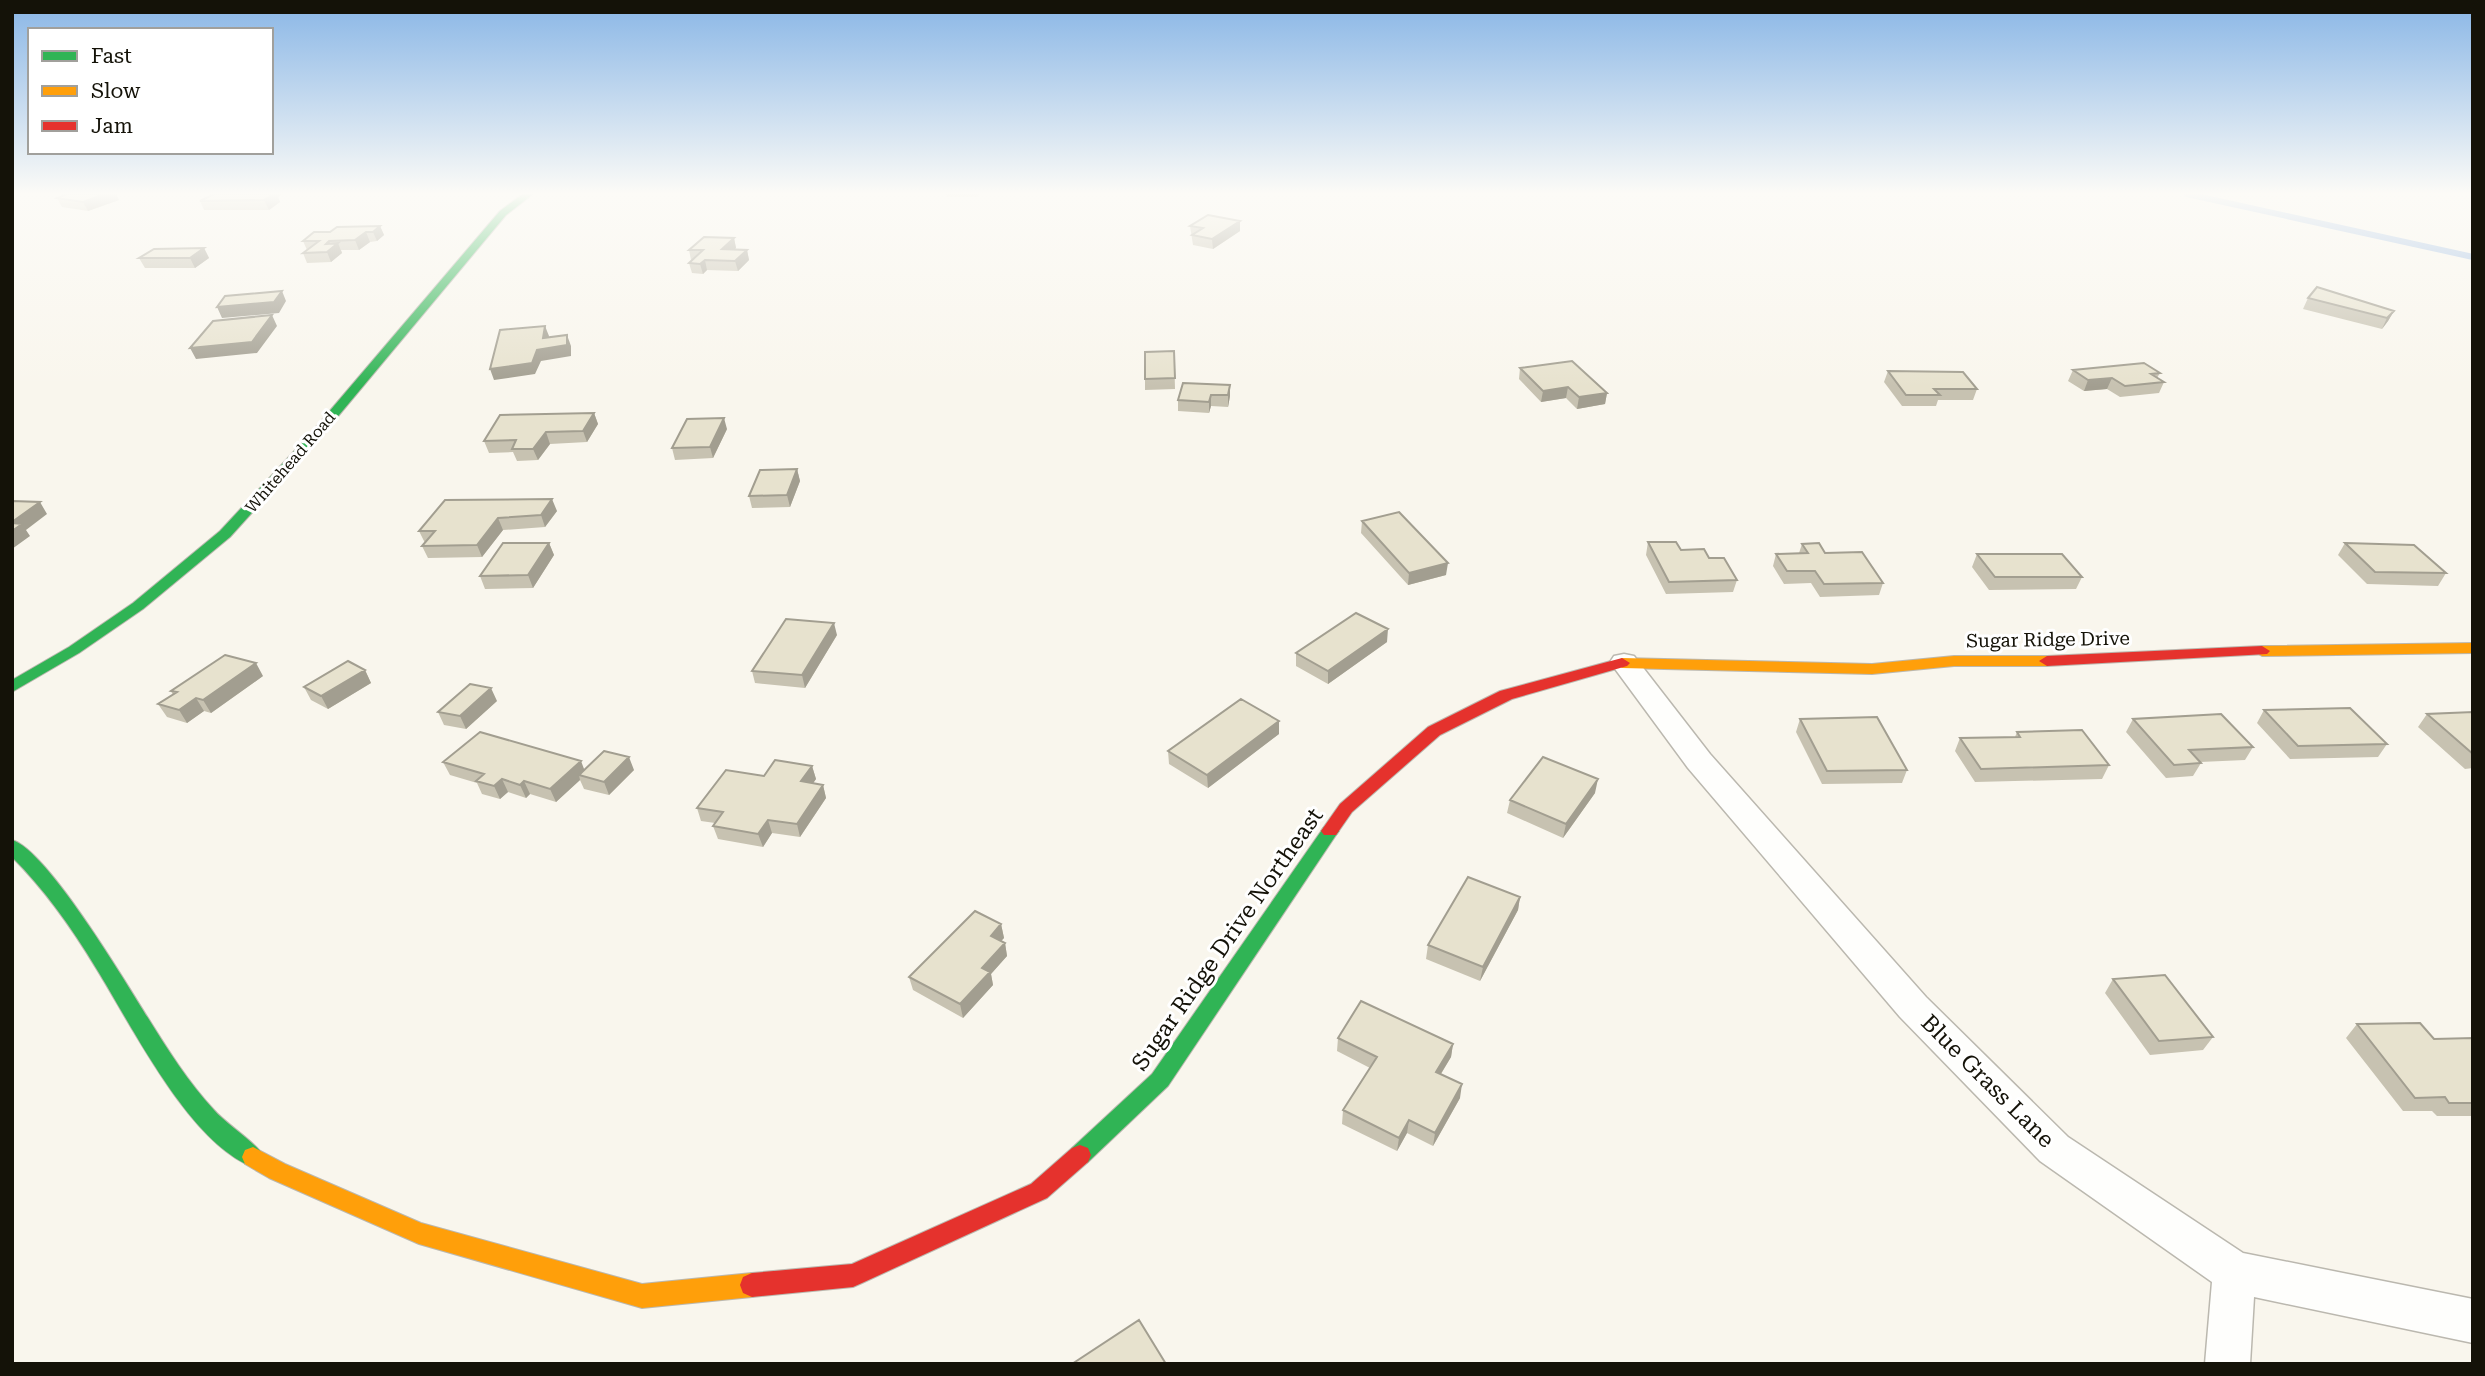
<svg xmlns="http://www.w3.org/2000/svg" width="2485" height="1376" font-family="'Roboto Serif',serif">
<rect width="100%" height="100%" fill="#f9f6ed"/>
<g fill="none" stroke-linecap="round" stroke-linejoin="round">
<path stroke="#9abae2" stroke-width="6" d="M2187 194 2473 257"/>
<g stroke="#bbb8af" stroke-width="3">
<path id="street" d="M1624 654 1634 656 1710 754 1926 997 2068 1137 2243 1253 2473 1299V1343L2254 1297 2250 1364H2205L2212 1282 2040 1161 1900 1017 1688 768 1610 662 1614 656Z"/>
</g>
<g stroke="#bbb8af" stroke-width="2">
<path id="fast" d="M523 194H533L506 215 319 439 230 537 143 609 79 653 12 692V680L69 647 133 603 220 531 311 433 500 211Z
M1330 825 1336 827 1339 831 1336 835 1168 1086 1088 1162 1080 1165 1072 1162 1069 1155 1072 1148 1152 1074 1324 827Z
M12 840C47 850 126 983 148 1018 168 1050 188 1082 214 1110 226 1124 258 1144 264 1157L261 1164 253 1167C189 1143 131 1024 96 968 72 928 45 890 12 857Z"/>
</g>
<g stroke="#bbb8af" stroke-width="2">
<path id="slow" d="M2473 643V653L2262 656 2254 651 2262 646Z
M1954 656H2047L2055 661 2047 666H1954L1872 674 1622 668 1614 663 1622 658 1872 664Z
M253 1147 285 1164 421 1223 642 1284 752 1273 761 1277 764 1285 761 1293 752 1297 642 1308 419 1244 269 1178 245 1164 242 1157 245 1150Z"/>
</g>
<g stroke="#bbb8af" stroke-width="2">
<path id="jam" d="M2262 646 2270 651 2267 654 2047 666 2039 661 2047 656Z
M1622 658 1630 663 1627 666 1512 699 1440 735 1352 812 1336 835H1324L1321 831 1340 804 1428 727 1500 691Z
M1080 1145 1088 1148 1091 1155 1088 1162 1047 1198 862 1283 853 1287 752 1297 743 1293 740 1285 743 1277 752 1273 852 1264 1031 1184 1072 1148Z"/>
</g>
<use href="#street" fill="#fefefc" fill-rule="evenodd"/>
<use href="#fast" fill="#30b455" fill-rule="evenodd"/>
<use href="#slow" fill="#ff9f0a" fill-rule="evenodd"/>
<use href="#jam" fill="#e5322d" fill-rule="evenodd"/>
</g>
<path fill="#c7c2b1" d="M67 194H116L119 200 88 211 62 207 57 198Z
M946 194H979L978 197H947Z
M278 197 280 202 269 210H204L200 201Z
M1240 221V231L1213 249 1193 245 1190 226Z
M380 226 384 235 377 241 370 242 359 250H341L342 253 331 262 307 263 303 253 307 250 303 241 330 232Z
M734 238 736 248 734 250H747L749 260 738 271 707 270 703 274 692 273 689 263 693 260H691L689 250Z
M204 248 209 258 195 268H145L139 258Z
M2308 298 2394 311 2388 321 2382 329 2303 309Z
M1174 351 1175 389 1145 390V379Z
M1520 368 1607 393 1605 404 1577 409 1566 398 1541 402 1519 379Z
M2073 370 2160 373 2157 378 2164 382 2159 393 2120 397 2107 389 2084 391 2068 381Z
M1888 371 1977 389 1973 400H1938L1936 406H1902L1884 382Z
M1183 383 1230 396 1228 407 1211 406 1209 413 1178 411V400Z
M594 413 598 424 587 442 550 444 538 460 517 461 513 452 489 453 484 441Z
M727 429 713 458 675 460 672 448Z
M797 469 800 481 790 507 752 508 749 496Z
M445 500 557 511 545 527 503 530 482 557 428 558 422 546 425 543 419 531Z
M1362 521 1446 575 1408 585 1361 533Z
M1648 542 1709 558 1737 580 1733 592 1666 594 1646 555Z
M549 543 554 555 533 588 485 589 480 576Z
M2345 543 2446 573 2438 586 2367 584 2338 555Z
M1802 544 1825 553 1883 583 1879 595 1820 597 1811 583 1784 584 1773 566 1776 554 1799 553Z
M1977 554 2082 577 2076 589 1989 590 1972 567Z
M837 635 805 688 755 683 752 671Z
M1387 642 1328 684 1296 666V653Z
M365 670 371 683 328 709 311 700 304 687Z
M263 676 211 713 204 711 187 723 167 717 158 704 173 695 171 691Z
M497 701 466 729 444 725 438 712Z
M2264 710 2387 744 2378 757 2290 759 2257 723Z
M2473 712V768L2465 769 2418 727 2427 714Z
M1800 719 1907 770 1902 783 1822 784 1796 732Z
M2133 719 2253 747 2245 760 2200 762 2201 763 2193 776 2166 778 2126 732Z
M2017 732 2109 765 2102 779 1975 782 1955 751 1960 738 2015 737Z
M1279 734 1208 788 1169 764 1168 751Z
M443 762 584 770H634L609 795 584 789 580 780 556 802 530 794 526 798 508 792 500 799 482 794 477 783 450 775Z
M812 766 816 779 813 783 823 785 826 798 800 837 772 833 763 847 718 839 713 826 715 823 701 821 697 808 764 776Z
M1595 793 1563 838 1507 813 1510 800Z
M1520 897 1518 910 1480 981 1426 959 1428 945Z
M1001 924 1004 938 1001 941 1005 943 1007 956 991 974 993 985 963 1018 913 990 909 977Z
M2113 979 2213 1037 2203 1050 2150 1055 2105 993Z
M2357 1024 2434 1039 2473 1038V1116H2437L2432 1111H2403L2346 1038Z
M1338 1038 1453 1044 1451 1057 1441 1074 1460 1098 1433 1146 1407 1133 1397 1151 1342 1124 1343 1110 1370 1068 1337 1051Z"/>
<path fill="#a29e90" d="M105 194H116L119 200 88 211 83 202Z
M267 194H283L278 197 280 202 269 210 264 200Z
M1240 221V231L1213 249 1212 239Z
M380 226 384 235 377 241 373 232Z
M366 232 370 242 359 250 355 240Z
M734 238 736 248 724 259 722 249Z
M329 241 332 248 338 243 342 253 331 262 327 252 326 244Z
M204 248 209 258 195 268 190 258Z
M747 250 749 260 738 271 735 261Z
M705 260 707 270 703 274 700 264Z
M282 291 286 301 279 313 222 318 217 307Z
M2394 311 2388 321 2382 329 2387 318Z
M272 315 277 326 257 353 196 359 190 348Z
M545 326 549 336 546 348 543 338Z
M567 335 571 346V356L541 361 535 374 494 380 490 369 537 350Z
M2112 378 2107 389 2084 391 2088 380Z
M1230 385V396L1228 407V395Z
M1568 387 1566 398 1541 402 1543 391Z
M1607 393 1605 404 1577 409 1579 397Z
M1211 395V406L1209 413V402Z
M594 413 598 424 587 442 583 431Z
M724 418 727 429 713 458 710 447Z
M546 432 550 444 538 460 533 449Z
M797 469 800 481 790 507 787 495Z
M552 499 557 511 545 527 541 515Z
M40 502 47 514 26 530 30 536 12 549V522Z
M498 518 503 530 482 557 477 545Z
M549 543 554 555 533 588 528 575Z
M1448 563 1446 575 1408 585 1409 573Z
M834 623 837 635 805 688 802 675Z
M1388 629 1387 642 1328 684V671Z
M256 663 263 676 211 713 203 700Z
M365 670 371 683 328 709 321 696Z
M491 688 497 701 466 729 460 716Z
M196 698 204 711 187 723 179 710Z
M1279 721V734L1208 788 1207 775Z
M629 757 634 770 609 795 604 782Z
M581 761 586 774 579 775 580 780 556 802 550 789Z
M812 766 816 779 805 795 801 781Z
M502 779 508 792 500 799 494 786Z
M1598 779 1595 793 1563 838 1566 824Z
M524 781 530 794 526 798 520 785Z
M823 785 826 798 800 837 797 824Z
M768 820 772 833 763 847 758 834Z
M1520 897 1518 910 1480 981 1483 967Z
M1001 924 1004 938 993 949 991 936Z
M1005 943 1007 956 991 974 993 985 963 1018 960 1004 982 968Z
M1453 1044 1451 1057 1434 1085 1436 1072Z
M1462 1084 1460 1098 1433 1146 1435 1133Z
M1409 1120 1407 1133 1397 1151 1399 1138Z"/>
<path fill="#e7e2ce" stroke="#a29e90" stroke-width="2" d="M67 194H105L83 202 57 198Z
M214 194H274L264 200 200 201Z
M1208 215 1240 221 1212 239 1192 235 1203 228 1190 226Z
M380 226 373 232H366L355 240 329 241 326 244 338 243 327 252 303 253 319 241H303L314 232H330L337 227Z
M704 237 734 238 722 249 747 250 735 261 705 260 700 264 689 263 703 250H689Z
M204 248 190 258H139L154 249Z
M2317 287 2394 311 2387 318 2308 298Z
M282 291 274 302 217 307 225 296Z
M272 315 252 342 190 348 213 321Z
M545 326 543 338 567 335V345L537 350 532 363 490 369 500 330Z
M1174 351 1175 378 1145 379V352Z
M1572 361 1607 393 1579 397 1568 387 1543 391 1520 368Z
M2144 363 2160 373 2151 374 2164 382 2125 386 2112 378 2088 380 2073 370Z
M1888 371 1963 372 1977 389H1934L1940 395H1906Z
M1183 383 1230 385 1228 395H1211L1209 402 1178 400Z
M594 413 583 431 546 432 533 449H512L516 440 484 441 500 415Z
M724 418 710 447 672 448 687 419Z
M797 469 787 495 749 496 760 470Z
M552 499 541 515 498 518 477 545 422 546 435 531H419L445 500Z
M12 501 40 502 12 522Z
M1399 512 1448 563 1409 573 1362 521Z
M12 523 22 524 12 531Z
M1648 542H1676L1681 550 1704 549 1709 558H1724L1737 580 1669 582Z
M503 543H549L528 575 480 576Z
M1819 543 1825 553 1862 552 1883 583 1824 584 1815 571H1787L1776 554 1808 553 1802 544Z
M2345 543 2414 545 2446 573 2375 572Z
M1977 554H2062L2082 577H1995Z
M1356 613 1388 629 1328 671 1296 653Z
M786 619 834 623 802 675 752 671Z
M225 655 256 663 203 700 196 698 179 710 158 704 177 692 171 691Z
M348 661 365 670 321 696 304 687Z
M470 684 491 688 460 716 438 712Z
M1241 699 1279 721 1207 775 1168 751Z
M2350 708 2387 744 2298 746 2264 710Z
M2473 712V754L2427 714Z
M2221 714 2253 747 2189 750 2201 763 2174 765 2133 719Z
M1877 717 1907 770 1827 771 1800 719Z
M2082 730 2109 765 1981 769 1960 738 2020 737 2017 732Z
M480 732 581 761 550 789 524 781 520 785 502 779 494 786 476 781 484 774 443 762Z
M604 751 629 757 604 782 579 775Z
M1543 757 1598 779 1566 824 1510 800Z
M775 760 812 766 801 781 823 785 797 824 768 820 758 834 713 826 723 812 697 808 726 770 764 776Z
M1468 877 1520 897 1483 967 1428 945Z
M975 911 1001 924 991 936 1005 943 982 968 990 972 960 1004 909 977Z
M2165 975 2213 1037 2159 1041 2113 979Z
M1361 1001 1453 1044 1436 1072 1462 1084 1435 1133 1409 1120 1399 1138 1343 1110 1377 1057 1338 1038Z
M2420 1023 2434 1039 2473 1038V1103H2449L2445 1097 2415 1098 2357 1024Z
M1139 1320 1166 1364H1072Z"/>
<linearGradient id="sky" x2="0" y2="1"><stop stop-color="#89b6e6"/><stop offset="0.5" stop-color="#fcfbf7"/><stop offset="1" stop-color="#fcfbf7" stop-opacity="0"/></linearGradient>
<rect width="2485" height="387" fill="url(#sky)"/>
<g text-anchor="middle" stroke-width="6" stroke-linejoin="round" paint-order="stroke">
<g font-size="16" fill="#141208" stroke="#fff">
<text transform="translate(290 462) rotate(-49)" y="6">Whitehead Road</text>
</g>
<g font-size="19" fill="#141208" stroke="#fff">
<text transform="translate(2048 639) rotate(-1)" y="7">Sugar Ridge Drive</text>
</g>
<g font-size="23" fill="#141208" stroke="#fff">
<text transform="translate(1227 939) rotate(-55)" y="8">Sugar Ridge Drive Northeast</text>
<text transform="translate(1988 1081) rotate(45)" y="8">Blue Grass Lane</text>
</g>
</g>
<rect width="2485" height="1376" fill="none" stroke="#141208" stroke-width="28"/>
<rect x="28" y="28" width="245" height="126" fill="#ffffff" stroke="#a1a09c" stroke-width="2"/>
<rect x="42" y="51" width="35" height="10" fill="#30b455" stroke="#a1a09c" stroke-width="2"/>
<text x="91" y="63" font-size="21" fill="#141208">Fast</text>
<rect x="42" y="86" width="35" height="10" fill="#ff9f0a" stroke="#a1a09c" stroke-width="2"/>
<text x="91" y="98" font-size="21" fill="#141208">Slow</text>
<rect x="42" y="121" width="35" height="10" fill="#e5322d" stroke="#a1a09c" stroke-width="2"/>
<text x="91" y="133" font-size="21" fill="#141208">Jam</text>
</svg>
